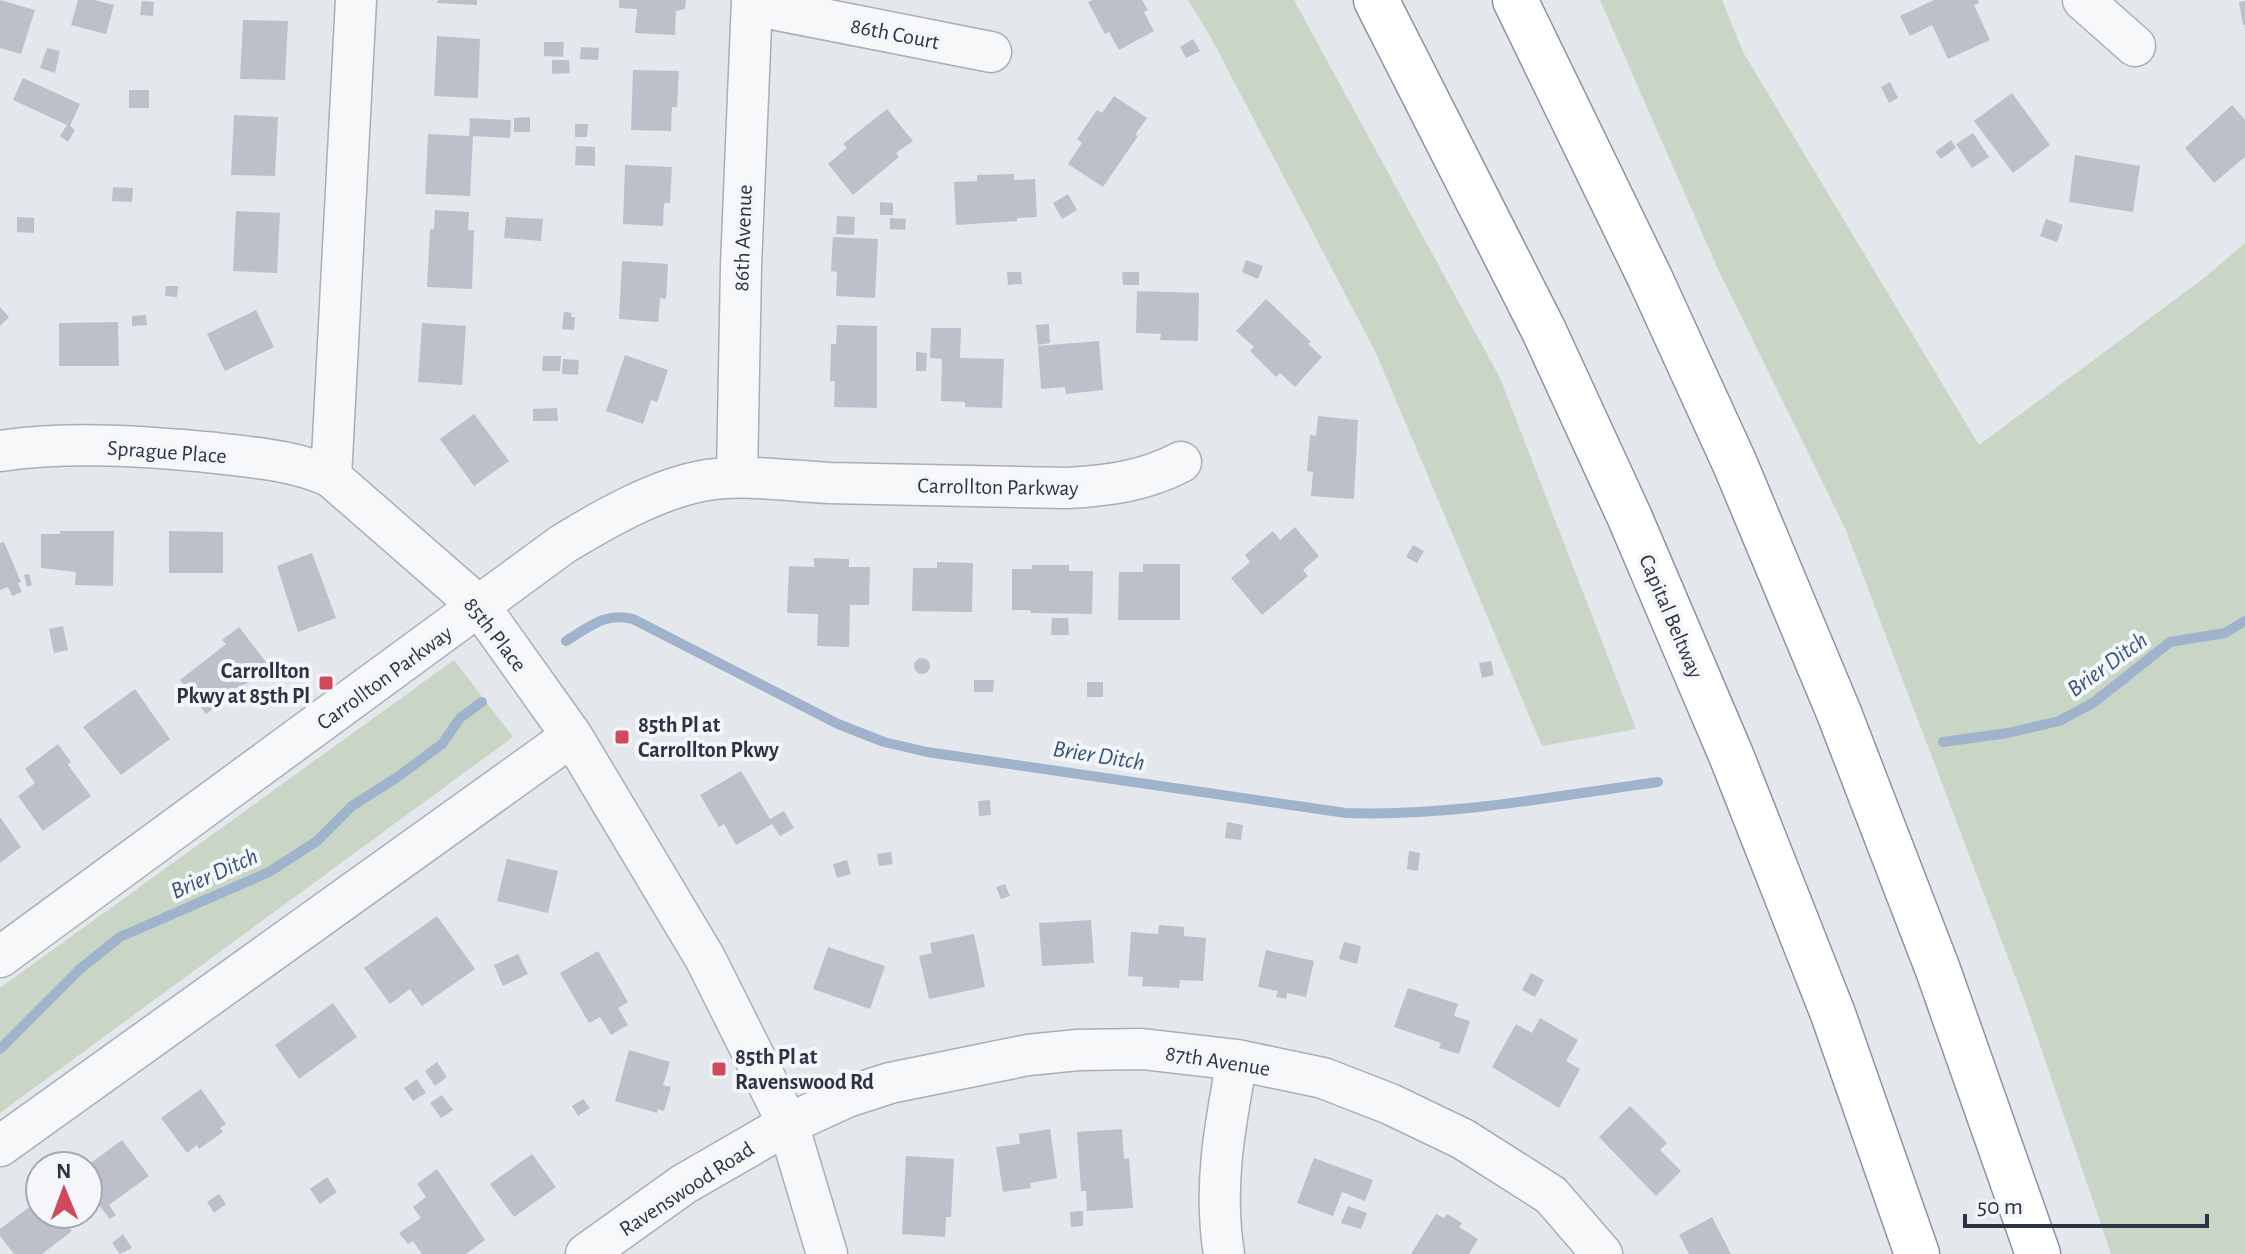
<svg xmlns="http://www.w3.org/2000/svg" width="2245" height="1254" font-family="'Alegreya Sans',sans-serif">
<rect width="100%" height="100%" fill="#e4e7ec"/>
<path fill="#c9d6c5" d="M1188 0H1294L1500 378 1636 729 1542 746 1376 353 1209 34Z
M1600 0H1722L1743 52 1979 445 2204 278 2245 243V1254H2111L2028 1010 1845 528 1717 267Z
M454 660 513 737 0 1113V988Z"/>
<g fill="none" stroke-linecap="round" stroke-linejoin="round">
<path stroke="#9fb4cc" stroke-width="10" d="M566 641C590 627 604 612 633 619L838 724 884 742 927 752 1346 813C1450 817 1555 796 1658 782
M1943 742 2008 733 2059 721 2093 703 2170 642 2225 633 2245 621
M0 1049 80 969 120 937 269 872 317 841 352 806 399 776 442 744 460 718 482 702"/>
</g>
<path fill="#bbc0ca" d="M0 0 35 10 21 54 0 48Z
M78 0H94L114 5 106 34 71 25Z
M438 0H477V5L437 3Z
M619 0H686L685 9 676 11 675 35 635 33 637 9 619 8Z
M1092 0H1142L1148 10 1144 12 1154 31 1119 50 1109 32 1105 34 1088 2Z
M1934 0H1978L1979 3 1974 5 1990 40 1948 59 1932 25 1910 36 1900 16Z
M142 1 154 2 153 16 140 15Z
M2245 1V25H2243L2239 2Z
M243 20 288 21 285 80 240 79Z
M437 36 480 39 478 98 434 96Z
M1193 39 1200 51 1186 58 1180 47Z
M544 42H564L563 57 544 56Z
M581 47 599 48 598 60 580 59Z
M47 48 60 51 55 73 40 68Z
M552 60H569L570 73 552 74Z
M633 70 679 71 677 107H672L671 131 631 130Z
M23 78 80 104 70 126 75 130 68 142 60 136 67 125 13 100Z
M1890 82 1898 98 1889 103 1881 87Z
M129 90H149V108H129Z
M2012 93 2050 145 2013 173 1974 121Z
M1114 96 1147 118 1135 135 1138 136 1103 187 1068 164 1082 143 1077 139 1097 110 1102 113Z
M2232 105 2245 120V157L2214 183 2185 148Z
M887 109 913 141 896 153 899 157 853 195 828 164 847 148 843 144Z
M234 115 278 117 275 176 231 175Z
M530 117V132H514V118Z
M470 118 511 120 510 138 473 136 470 196 425 194 428 134 469 136Z
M575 124H588L587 137H575Z
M1973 133 1989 157 1972 168 1956 144Z
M1951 140 1956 148 1941 159 1935 152Z
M576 146 595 147V166L575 165Z
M2075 155 2140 166 2133 212 2069 202Z
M625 165 672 167 670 203H664L663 226 623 224Z
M1014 174V180L1035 179 1037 217 1017 218V221L956 225 954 182 977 181V175Z
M113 187 133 188 132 202 112 201Z
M1068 194 1077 210 1062 219 1053 203Z
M880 202 893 203V215H880Z
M435 210 469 212 468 230H474L472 289 427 287 430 229H434Z
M236 211 280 213 277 273 233 271Z
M837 216 855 217 854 235 836 234Z
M17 217 34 218V233L17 232Z
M506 217 543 219 541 241 504 238Z
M890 218 906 219 905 230 890 229Z
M2046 219 2063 225 2057 242 2040 236Z
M833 237 878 239 875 298 836 296 837 272 831 271Z
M1246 260 1263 266 1258 279 1242 272Z
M622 261 668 264 666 299 660 298 658 322 619 319Z
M1007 272H1021L1022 284 1008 285Z
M1122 272H1139V285H1123Z
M166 286H178L177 297 165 296Z
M1137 291 1199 293 1198 341 1160 340 1161 334 1136 333Z
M1266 299 1311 342 1308 344 1322 357 1295 387 1280 373 1276 377 1250 351 1254 347 1236 331Z
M0 307 9 317 0 326Z
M256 310 274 347 225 371 207 334Z
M564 312 572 313 571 317H575L574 330 562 329Z
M146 315 147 325 132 326V316Z
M118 322 119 366H59V323Z
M422 323 466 326 462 385 418 382Z
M1049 324 1050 343 1038 345 1036 325Z
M837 325 877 326V408L834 407 835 381H830L831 344H836Z
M931 328H961L960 358 1004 359 1002 408 965 407V402L941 401 942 359 930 358Z
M1099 341 1103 390 1066 394 1065 387 1041 389 1038 346Z
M916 352 927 353 926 371H916Z
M625 355 668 370 657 402 651 400 643 424 606 411Z
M543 356H561L560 371H542Z
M563 359 579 360 578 375 562 374Z
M557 408 558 421H533V409Z
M474 414 509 461 474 486 440 439Z
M1318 416 1358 420 1354 499 1311 496 1313 472 1307 471 1310 435 1316 436Z
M1295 527 1319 556 1303 570 1308 576 1262 615 1231 578 1250 562 1245 555 1273 531 1280 540Z
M60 531H114L113 586 75 585 76 572 41 568V534H60Z
M169 531 223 532V573H169Z
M4 542 21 582 18 583 22 592 12 596 8 587 0 590V543Z
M1413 545 1424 551 1417 563 1406 557Z
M312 553 336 618 298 632 277 566Z
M814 558 849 559V567H870L869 605H850L849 647 817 646 818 614 787 613 789 566 814 567Z
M937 562 973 563 972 612 912 611 913 568H937Z
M1143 564H1180V620H1118L1119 572H1143Z
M1032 565H1069V571H1093L1092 614 1031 613 1030 610H1012V569H1032Z
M29 574 32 585 27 587 24 575Z
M1052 618H1068L1069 635H1051Z
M63 626 68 650 54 653 49 629Z
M239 627 269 666 206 714 180 680 226 644 222 640Z
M914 666a8 8 0 1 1 16 0a8 8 0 1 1-16 0Z
M1491 661 1494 675 1482 678 1479 663Z
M974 680H994L993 692H974Z
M1087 682H1103V697H1087Z
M135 689 170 739 121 775 83 727Z
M58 744 71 762 68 765 91 796 43 831 18 796 35 783 25 769Z
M741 771 770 819 784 811 794 828 780 836 772 824 736 845 724 824 719 827 700 795Z
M990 800 991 815 979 816 978 801Z
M0 817 21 847 0 863Z
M1227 822 1243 825 1241 840 1225 838Z
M1409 851 1420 853 1418 871 1407 869Z
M891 852 893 864 879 866 877 854Z
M507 859 558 871 548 913 497 901Z
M847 860 851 874 837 878 833 864Z
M1005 884 1010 896 1001 899 996 887Z
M437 916 475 969 422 1006 410 989 390 1004 364 968Z
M1091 920 1094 963 1042 966 1039 923Z
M1159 925 1184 927V936L1206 938 1203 981 1180 980 1179 988 1142 986 1143 977 1128 976 1131 932 1158 934Z
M974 934 985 987 929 999 919 956 932 953 930 943Z
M1344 942 1361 946 1357 964 1339 959Z
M828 947 885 966 870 1009 813 989Z
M1266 950 1314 961 1306 997 1287 993 1286 999 1276 997 1278 991 1258 987Z
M598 951 628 1002 618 1008 628 1025 611 1035 600 1017 589 1023 560 973Z
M518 954 528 974 503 986 494 965Z
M1531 973 1544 980 1535 997 1522 990Z
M1408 988 1458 1004 1454 1016 1470 1021 1459 1054 1439 1048 1441 1043 1394 1027Z
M333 1003 357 1037 299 1079 275 1045Z
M1540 1018 1578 1040 1566 1061 1580 1069 1559 1108 1492 1067 1516 1024 1532 1033Z
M629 1050 670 1062 663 1085 671 1087 664 1111 658 1109 657 1113 615 1101Z
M437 1062 447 1077 435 1086 425 1071Z
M417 1079 426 1093 413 1101 404 1088Z
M201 1089 226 1124 220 1128 223 1132 199 1149 197 1145 187 1153 161 1118Z
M442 1095 453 1110 441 1118 430 1103Z
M583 1099 590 1108 578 1116 572 1106Z
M1630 1106 1667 1143 1660 1150 1681 1171 1656 1196 1599 1137Z
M1050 1129 1057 1178 1030 1183 1031 1188 1003 1192 996 1147 1020 1144 1019 1134Z
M1122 1129 1124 1159 1129 1158 1133 1208 1087 1211 1086 1191H1081L1077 1132Z
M122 1140 149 1176 109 1205 116 1215 110 1219 88 1192V1165Z
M532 1154 556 1187 514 1217 490 1184Z
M906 1156 954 1159 951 1217H946L945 1237 902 1234Z
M1314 1158 1373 1180 1365 1201 1342 1192 1333 1216 1297 1203Z
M437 1169 485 1240 466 1254H422L413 1241 408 1244 399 1233 421 1218 413 1207 426 1197 417 1184Z
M327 1177 337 1192 320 1204 310 1189Z
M219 1194 226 1204 214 1213 207 1202Z
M40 1199V1214H59L72 1231 42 1254H14L0 1236V1229Z
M1348 1206 1367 1213 1361 1229 1341 1223Z
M1083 1211V1226L1071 1227 1070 1212Z
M1436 1214 1444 1218 1447 1214 1462 1223 1459 1227 1478 1239 1469 1254H1411Z
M1712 1217 1731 1254H1689L1679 1235Z
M123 1234 132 1248 120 1254 112 1243Z"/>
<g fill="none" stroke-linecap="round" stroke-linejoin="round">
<g stroke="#a9aeb7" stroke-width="43">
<path id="minor" d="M2083 0 2135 46
M752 5 991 52
M0 451C71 441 145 446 216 453 256 458 294 460 331 477L480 607 572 736 705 958 788 1124 827 1254
M737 476 741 266 752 0
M331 477 356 0
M0 957 563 544C604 519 658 488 707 480 747 474 788 481 829 483 908 485 987 487 1067 488 1107 486 1145 481 1181 462
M0 1146 572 736
M586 1254 684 1184 788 1124 847 1097 890 1083 1028 1055 1078 1050 1142 1049 1237 1060 1323 1078 1390 1104 1463 1139 1551 1195 1602 1254
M1224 1254C1213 1188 1225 1125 1237 1060"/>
</g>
<g stroke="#8b94a3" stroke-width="47">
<path id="highway" d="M1376 0 1544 331 1630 518 1731 755 1833 1014 1917 1254
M1515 0 1650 278 1735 464 1839 713 1938 970 2038 1254"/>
</g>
<use href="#minor" stroke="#f7f8fa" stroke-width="40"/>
<use href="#highway" stroke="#fff" stroke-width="44"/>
</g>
<g fill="#d1495b" stroke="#f4f6f9" stroke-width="3">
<rect x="318" y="675" width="16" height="16" rx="4"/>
<rect x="614" y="729" width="16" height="16" rx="4"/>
<rect x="711" y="1061" width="16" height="16" rx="4"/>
</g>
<g text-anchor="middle" stroke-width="8" stroke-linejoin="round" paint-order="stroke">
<g font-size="22" fill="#2b3445" stroke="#f4f6f9">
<text transform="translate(895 33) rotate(11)" y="8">86th Court</text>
<text transform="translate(742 238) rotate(-88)" y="8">86th Avenue</text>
<text transform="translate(167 451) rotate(4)" y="8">Sprague Place</text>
<text transform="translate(998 486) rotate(1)" y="8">Carrollton Parkway</text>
<text transform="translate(1672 616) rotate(67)" y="8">Capital Beltway</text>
<text transform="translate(496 634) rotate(52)" y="8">85th Place</text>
<text transform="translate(384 677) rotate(-36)" y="8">Carrollton Parkway</text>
<text transform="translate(1218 1060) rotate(9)" y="8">87th Avenue</text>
<text transform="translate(686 1188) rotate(-33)" y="8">Ravenswood Road</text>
</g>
<g font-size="22" font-weight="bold" fill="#2b3445" stroke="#f4f6f9" text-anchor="start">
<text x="310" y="678" text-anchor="end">Carrollton<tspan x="310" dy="25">Pkwy at 85th Pl</tspan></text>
<text x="638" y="732">85th Pl at<tspan x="638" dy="25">Carrollton Pkwy</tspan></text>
<text x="735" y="1064">85th Pl at<tspan x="735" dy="25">Ravenswood Rd</tspan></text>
</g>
<g font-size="24" font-style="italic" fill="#34527a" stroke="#f4f6f9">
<text transform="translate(2107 664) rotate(-36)" y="8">Brier Ditch</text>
<text transform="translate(1099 755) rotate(9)" y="8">Brier Ditch</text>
<text transform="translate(214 873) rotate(-24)" y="8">Brier Ditch</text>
</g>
</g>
<g transform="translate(64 1190) rotate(359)"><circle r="38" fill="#f4f6f9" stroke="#a4a8b1" stroke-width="2"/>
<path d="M0-6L14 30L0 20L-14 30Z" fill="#d1495b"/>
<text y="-12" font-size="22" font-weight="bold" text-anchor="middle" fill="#2b3445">N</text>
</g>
<path d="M1965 1214v12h242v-12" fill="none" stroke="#2b3445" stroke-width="4"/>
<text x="1977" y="1214" font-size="24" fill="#2b3445" stroke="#f4f6f9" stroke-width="6" paint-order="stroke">50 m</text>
</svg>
